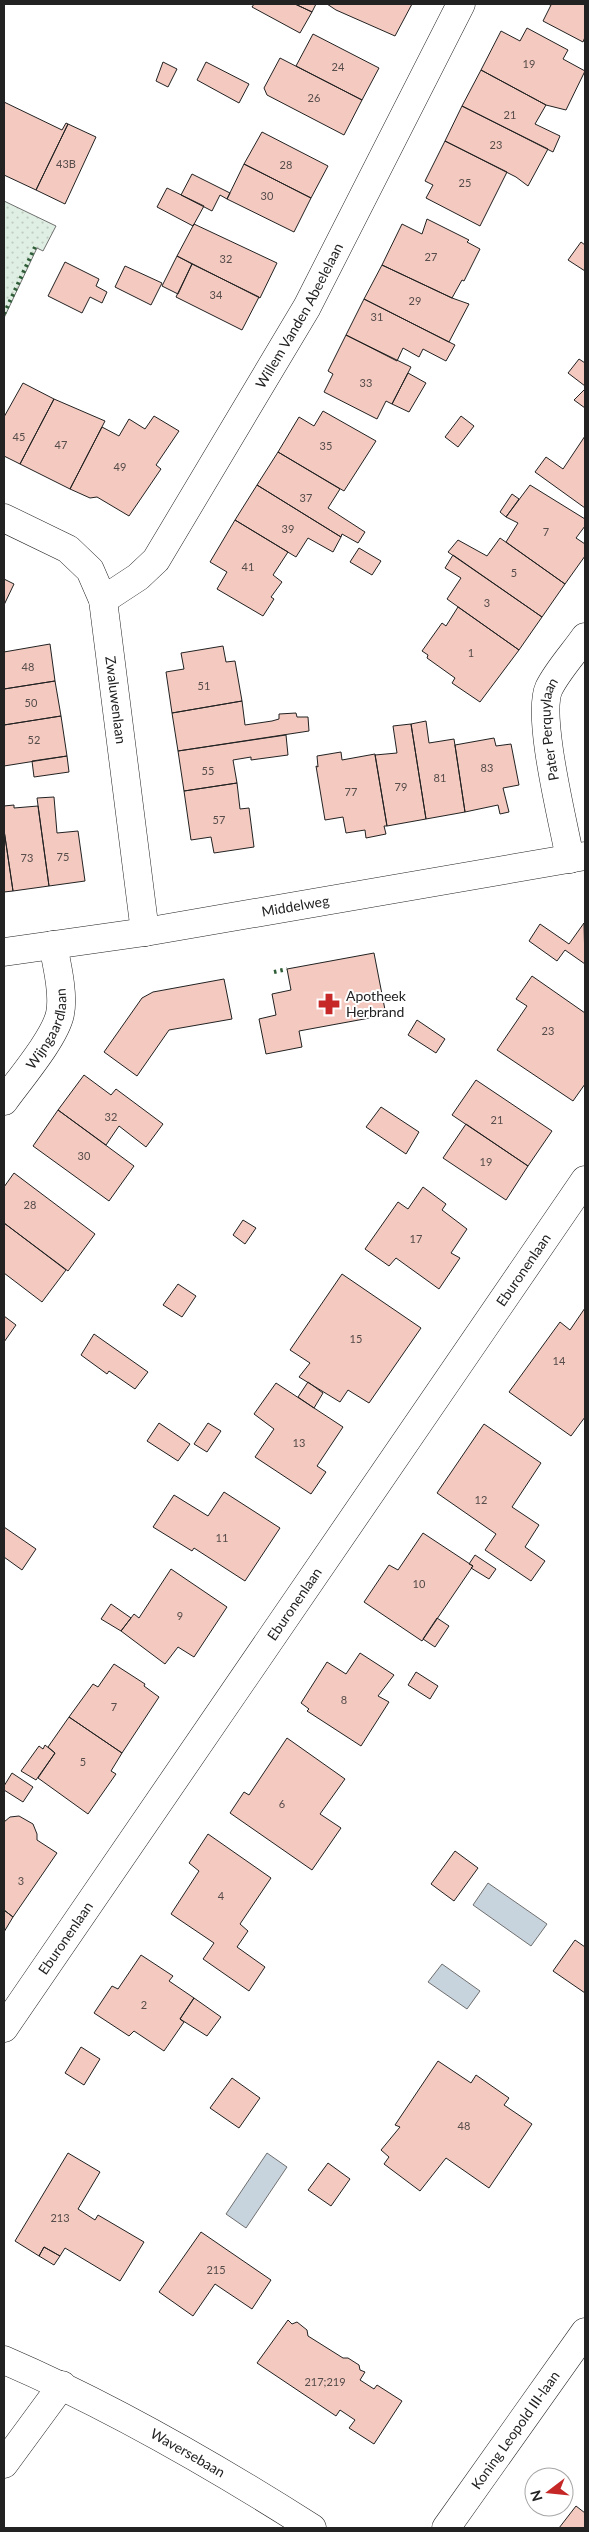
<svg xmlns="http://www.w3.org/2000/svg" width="589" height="2532" font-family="Lato,sans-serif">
<defs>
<pattern id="grass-dots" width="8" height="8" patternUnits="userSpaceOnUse" patternTransform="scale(1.25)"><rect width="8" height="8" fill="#e0efe3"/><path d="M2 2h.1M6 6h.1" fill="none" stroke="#c0cdc2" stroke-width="1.8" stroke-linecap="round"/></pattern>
</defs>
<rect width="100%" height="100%" fill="#fff"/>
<path fill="url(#grass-dots)" stroke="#6f6f6f" d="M4 201 56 226 43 251 37 248 4 318Z"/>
<path fill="#c7d3dd" stroke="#6f6f6f" d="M488 1883 547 1924 531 1946 473 1905Z
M442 1964 480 1991 467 2009 428 1982Z
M267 2153 287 2167 246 2228 226 2214Z"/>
<path fill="#f3c9c0" stroke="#222" d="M254 4H295L312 12 300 33 252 7Z
M295 4H316L312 12Z
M327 4H412L395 36 336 10Z
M547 4H585V37L583 42 543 21 551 5Z
M527 28 568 50 563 59 585 71 566 110 546 105 481 70 501 31 520 41Z
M313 34 379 68 362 100 296 66Z
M280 58 362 100 344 135 267 95 264 88Z
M163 62 177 69 168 87 156 81Z
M206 62 249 84 239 103 197 80Z
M481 70 546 105 535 124 560 136 553 152 462 106Z
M4 102 62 130 66 123 68 124 36 190 4 175Z
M462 106 548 149 528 186 516 177 445 141Z
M68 124 96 137 65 204 36 190Z
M262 132 328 166 311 198 244 164Z
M445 141 507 172 480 226 426 198 433 185 425 181Z
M244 164 311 198 294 232 227 199Z
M192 174 230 193 227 199 220 195 212 211 181 195Z
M167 188 204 206 193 226 157 207Z
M427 219 469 240 467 242 480 249 464 281 462 280 452 298 382 265 402 224 422 234Z
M194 224 277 263 260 298 177 256Z
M581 242 585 245V271L568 260Z
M177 256 192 264 178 294 162 286Z
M65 262 99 279 96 286 107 292 102 303 90 297 82 313 48 296Z
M192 264 259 297 242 330 176 297Z
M382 265 452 298 469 304 449 342 364 299Z
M125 266 162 283 151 305 115 287Z
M364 299 455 345 446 361 423 349 419 357 403 348 397 361 346 335Z
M346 335 411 367 392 404 386 401 377 419 324 392 333 374 328 371Z
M579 359 585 363V386L568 373Z
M408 373 426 383 409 412 392 404Z
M23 383 54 399 20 464 4 456V417Z
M585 389V408L574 400Z
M54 399 105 421 70 489 20 464Z
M323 411 376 441 344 491 278 452 299 417 314 426Z
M154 416 179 431 156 465 161 469 129 516 97 497 90 498 70 489 102 427 119 436 129 419 145 429Z
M461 416 474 426 458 447 445 437Z
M585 436V508L535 472 546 457 563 469Z
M278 452 340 489 328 508 365 532 358 543 342 534 341 537 257 485Z
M257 485 341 537 333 552 308 538 296 557 235 520Z
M530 485 585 519V526L576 538 585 544V556L565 584 506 542 518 523 506 517Z
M512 494 519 499 506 517 500 512Z
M235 520 288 552 273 575 282 582 271 597 274 599 263 616 217 589 227 572 210 562Z
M500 538 565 584 542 617 448 552 458 540 487 556Z
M359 548 381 561 372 575 350 562Z
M453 555 542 617 519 650 447 599 461 578 445 568Z
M4 579 14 584 4 605Z
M458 607 519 650 480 702 452 683 455 678 427 658 428 655 422 651 442 623 446 626Z
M50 644 55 681 4 689V652Z
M223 646 226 662 235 661 242 701 172 713 166 672 184 669 181 653Z
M55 681 61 716 4 725V689Z
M242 701 245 725 272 721 279 719V714L296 713 297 717H308L309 731 178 751 172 713Z
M61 716 67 756 4 766V725Z
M426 721 429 743 454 739 465 812 426 819 411 724Z
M411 724 426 819 387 826 375 755 397 753 393 726Z
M286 735 288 755 251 760V757L233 760 237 783 184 791 178 751Z
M494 738 496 746 511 744 519 785 503 788 509 812 500 814 498 805 465 812 455 745Z
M341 752 342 760 375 754 387 826H384L386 834 366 838 365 830 346 833 343 817 325 820 316 766 318 767 317 756Z
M67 756 69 772 34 777 32 761Z
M237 783 240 809 249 808 254 847 214 853 211 837 191 840 184 791Z
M54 797 57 833 78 831 85 881 49 886 37 798Z
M14 805V808L38 806 49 886 13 891 4 830V806Z
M4 830 13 891 4 892Z
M584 923 585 964 565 950 557 961 529 941 540 924 569 944Z
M374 953 386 1015 299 1031 302 1047 266 1054 259 1019 276 1015 272 994 291 990 287 969Z
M532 976 585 1013V1084L573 1101 497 1050 527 1006 516 999Z
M224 979 232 1019 169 1030 137 1076 104 1052 142 998 153 992Z
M417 1020 445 1039 436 1053 408 1035Z
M84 1075 111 1095 116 1089 163 1124 146 1147 119 1126 106 1145 58 1110Z
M476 1080 552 1131 528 1166 452 1115Z
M381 1107 419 1132 406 1154 366 1127Z
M58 1110 134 1166 109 1201 33 1146Z
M466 1124 528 1166 506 1200 443 1158Z
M14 1173 95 1234 68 1271 4 1223V1187Z
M423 1187 446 1204 442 1210 467 1229 451 1253 460 1258 439 1289 396 1258 389 1266 365 1249 398 1202 408 1209Z
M243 1220 256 1228 245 1244 233 1235Z
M4 1223 66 1270 42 1302 4 1273Z
M342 1274 421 1328 369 1403 348 1390 340 1402 299 1377 310 1363 290 1350Z
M178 1284 196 1296 182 1317 163 1305Z
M585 1308V1417L571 1436 509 1392 560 1322 570 1330Z
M4 1316 16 1325 4 1342Z
M94 1334 148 1372 135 1389 109 1371 107 1374 81 1355Z
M308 1382 323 1393 314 1408 298 1397Z
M276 1383 343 1427 317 1466 326 1472 311 1494 255 1457 274 1429 254 1414Z
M159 1423 190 1444 178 1461 147 1441Z
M208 1423 221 1431 207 1452 194 1444Z
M484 1424 541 1463 512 1507 539 1525 525 1547 545 1561 531 1581 485 1550 496 1534 437 1493Z
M224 1492 280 1528 245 1581 194 1548 192 1551 153 1527 174 1495 208 1516Z
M4 1527 36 1549 22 1570 4 1557Z
M423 1533 473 1566 422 1641 364 1602 389 1565 398 1570Z
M475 1555 496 1569 489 1579 471 1568 473 1566 469 1564Z
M171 1569 227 1607 194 1657 178 1647 165 1664 121 1631 134 1614 139 1618Z
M111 1604 131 1618 121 1631 101 1619Z
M437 1618 449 1626 435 1647 423 1639Z
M360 1653 394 1675 378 1696 389 1702 361 1746 307 1711 309 1709 301 1703 327 1662 346 1674Z
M114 1664 145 1684 144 1686 159 1697 122 1753 69 1717 93 1684 98 1687Z
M416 1672 438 1686 430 1699 408 1685Z
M69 1717 122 1753 111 1771 116 1774 88 1814 38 1778 55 1753 48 1747Z
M287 1738 345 1779 320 1814 341 1828 312 1870 230 1813 244 1792 249 1795Z
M45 1745 55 1753 36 1780 21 1771 39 1746 43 1749Z
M12 1773 33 1787 23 1802 4 1790V1786Z
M19 1816 33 1824 37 1834V1840L57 1853 13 1917 4 1910V1822L10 1817Z
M208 1834 271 1878 240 1924 248 1931 237 1947 265 1967 249 1991 203 1959 214 1943 171 1914 199 1871 189 1863Z
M455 1851 478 1868 454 1901 431 1884Z
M4 1910 13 1917 4 1932Z
M575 1940 585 1947V1993L553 1971Z
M141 1955 173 1976 169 1981 194 1998 180 2019 184 2022 164 2051 134 2031 129 2036 94 2013 112 1986 118 1989Z
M194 1998 221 2017 207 2036 180 2019Z
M81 2047 100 2059 84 2085 65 2073Z
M438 2061 471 2083 476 2075 509 2098 504 2105 532 2124 489 2188 446 2158 420 2191 384 2164 389 2157 381 2150 400 2127 395 2125Z
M232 2078 260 2098 239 2128 210 2108Z
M68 2153 100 2172 78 2209 95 2220 98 2215 144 2242 120 2281 65 2248 60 2256 44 2247 39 2256 15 2241Z
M328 2163 350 2179 331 2206 308 2190Z
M201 2232 271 2280 252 2309 215 2284 193 2316 159 2292Z
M44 2247 60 2256 54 2265 39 2256Z
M288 2320 292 2324 297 2322 307 2330 308 2336 343 2358H348L359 2365 360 2370 365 2372 360 2380 374 2389 377 2385 402 2401 374 2444 349 2428 355 2420 340 2410 336 2416 257 2363Z
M576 2506 585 2513V2528H559Z"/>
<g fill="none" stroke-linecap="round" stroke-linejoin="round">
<g stroke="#222" stroke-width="29">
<g id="minor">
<path id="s1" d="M4 518 68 549 90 570 103 600 145 932"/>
<path id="s2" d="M103 600 138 577 156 560 307 307 461 4"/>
<path id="s3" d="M570 859C564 825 536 716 549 688 558 670 574 653 585 637"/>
<path id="s4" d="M4 952 145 932 585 856"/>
<path id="s5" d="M4 1101C19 1080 55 1038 60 1014 64 995 57 965 53 945"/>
<path id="s6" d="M4 2028 585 1180"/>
<path id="s7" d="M4 2360C111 2406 213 2465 312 2528"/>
<path d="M4 2464 62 2385"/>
<path id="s8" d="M446 2528 585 2332"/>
</g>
</g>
<use href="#minor" stroke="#fff" stroke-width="28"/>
<path stroke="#2f5e38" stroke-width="4" stroke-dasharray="2.5 4" stroke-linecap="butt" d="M4 314 35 247
M274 972 287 969"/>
</g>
<defs>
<g id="pharmacy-bare" transform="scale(1.725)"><path d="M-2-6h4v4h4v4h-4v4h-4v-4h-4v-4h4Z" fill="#c62828" stroke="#fff" stroke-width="2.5" paint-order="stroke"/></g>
</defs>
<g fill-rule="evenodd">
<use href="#pharmacy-bare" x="329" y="1004"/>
</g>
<g text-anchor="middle" stroke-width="4" stroke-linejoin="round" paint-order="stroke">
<g font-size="11" fill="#564c4a">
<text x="529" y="68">19</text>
<text x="338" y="71">24</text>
<text x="314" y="102">26</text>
<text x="510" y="119">21</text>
<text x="496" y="149">23</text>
<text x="66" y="168">43B</text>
<text x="286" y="169">28</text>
<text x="465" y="187">25</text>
<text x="267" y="200">30</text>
<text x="431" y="261">27</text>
<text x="226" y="263">32</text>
<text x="216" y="299">34</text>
<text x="415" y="305">29</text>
<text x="377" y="321">31</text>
<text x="366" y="387">33</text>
<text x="19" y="441">45</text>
<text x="61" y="449">47</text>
<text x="326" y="450">35</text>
<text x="120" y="471">49</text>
<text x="306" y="502">37</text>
<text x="288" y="533">39</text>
<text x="546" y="536">7</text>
<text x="248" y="571">41</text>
<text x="514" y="577">5</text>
<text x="487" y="607">3</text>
<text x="471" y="657">1</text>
<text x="28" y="671">48</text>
<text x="204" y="690">51</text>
<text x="31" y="707">50</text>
<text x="34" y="744">52</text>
<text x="487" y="772">83</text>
<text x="208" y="775">55</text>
<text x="440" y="782">81</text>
<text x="401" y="791">79</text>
<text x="351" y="796">77</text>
<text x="219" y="824">57</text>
<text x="63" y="861">75</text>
<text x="27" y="862">73</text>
<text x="548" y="1035">23</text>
<text x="111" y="1121">32</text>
<text x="497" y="1124">21</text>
<text x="84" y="1160">30</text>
<text x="486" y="1166">19</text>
<text x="30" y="1209">28</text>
<text x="416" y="1243">17</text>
<text x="356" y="1343">15</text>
<text x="559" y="1365">14</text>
<text x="299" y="1447">13</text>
<text x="481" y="1504">12</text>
<text x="222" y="1542">11</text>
<text x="419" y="1588">10</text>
<text x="180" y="1620">9</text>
<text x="344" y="1704">8</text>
<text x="114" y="1711">7</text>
<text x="83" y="1766">5</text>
<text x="282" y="1808">6</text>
<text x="21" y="1885">3</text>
<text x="221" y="1900">4</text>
<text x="144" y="2009">2</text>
<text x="464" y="2130">48</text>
<text x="60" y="2222">213</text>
<text x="216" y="2274">215</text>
<text x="325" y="2386">217;219</text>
</g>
<g font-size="14" fill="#222" stroke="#fff">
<text dy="5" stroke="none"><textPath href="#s2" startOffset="350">Willem Vanden Abeelelaan</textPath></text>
<text dy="5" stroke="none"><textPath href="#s1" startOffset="235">Zwaluwenlaan</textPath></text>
<text dy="5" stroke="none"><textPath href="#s3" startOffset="132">Pater Perquylaan</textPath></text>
<text dy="5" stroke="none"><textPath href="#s4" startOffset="295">Middelweg</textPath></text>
<text dy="5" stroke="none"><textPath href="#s5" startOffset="86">Wijngaardlaan</textPath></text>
<text dy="5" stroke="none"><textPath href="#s6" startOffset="919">Eburonenlaan</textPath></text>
<text dy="5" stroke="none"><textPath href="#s6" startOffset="514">Eburonenlaan</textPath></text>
<text dy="5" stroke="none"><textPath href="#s6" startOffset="109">Eburonenlaan</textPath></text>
<text dy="5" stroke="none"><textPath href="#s8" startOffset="120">Koning Leopold III-laan</textPath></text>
<text dy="5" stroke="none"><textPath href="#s7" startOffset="206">Waversebaan</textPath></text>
</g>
<g font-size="14" fill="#222" stroke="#fff" text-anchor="start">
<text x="346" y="1001">Apotheek<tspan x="346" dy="16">Herbrand</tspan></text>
</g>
</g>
<rect width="589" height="2532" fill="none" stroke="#222222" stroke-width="10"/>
<g transform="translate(549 2492) rotate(254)"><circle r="24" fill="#ffffff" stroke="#a7a7a7"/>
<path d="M0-4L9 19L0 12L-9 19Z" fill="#c62828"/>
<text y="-8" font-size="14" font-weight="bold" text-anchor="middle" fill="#222222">N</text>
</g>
</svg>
